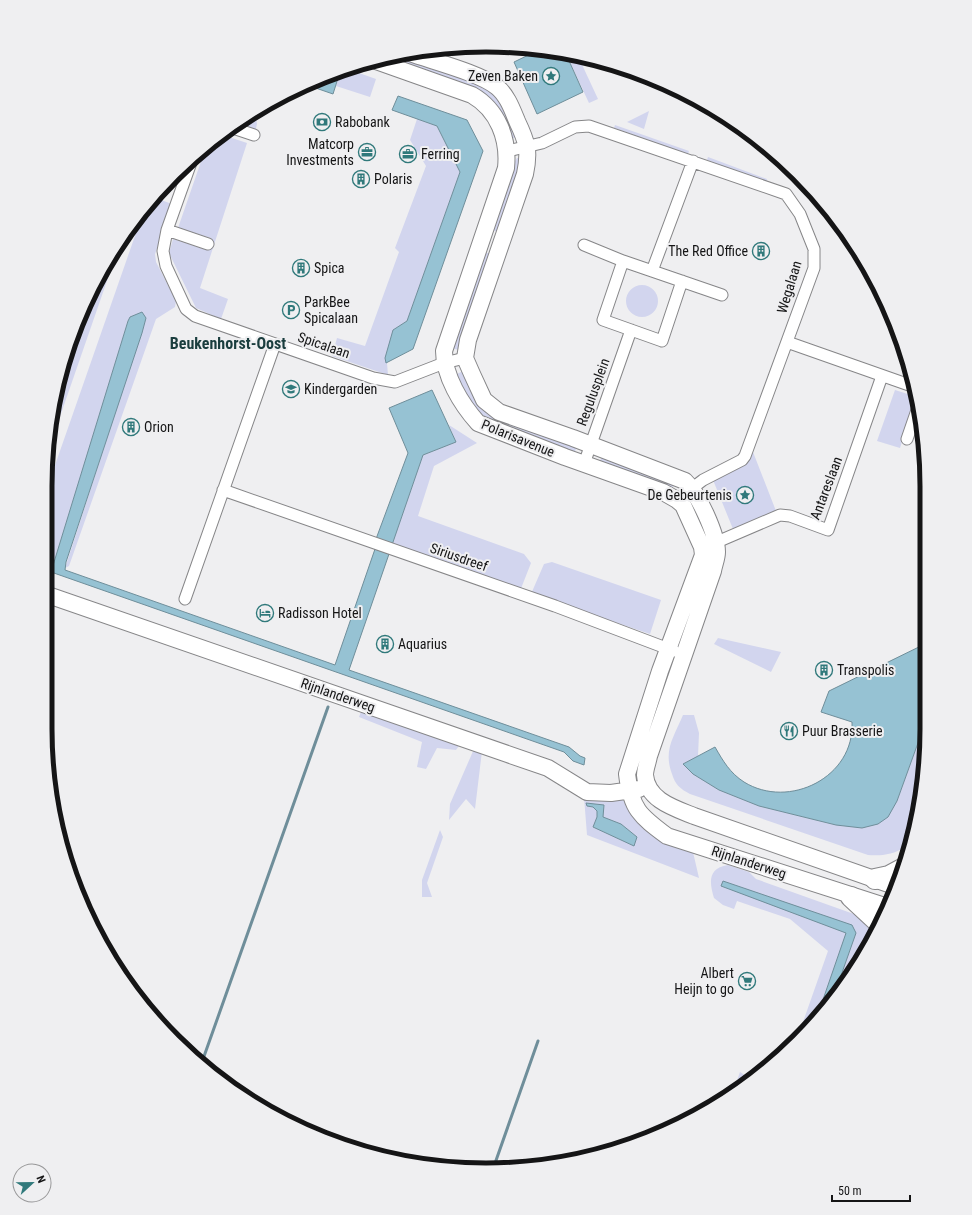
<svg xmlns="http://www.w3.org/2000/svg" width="972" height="1215" font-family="'Roboto Condensed',sans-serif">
<rect width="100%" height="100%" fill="#efeff1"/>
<path fill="#d2d5ee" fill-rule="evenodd" d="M566 54 578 56 598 99 589 103Z
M405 58 490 87 502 101 518 136 509 140 491 104 404 63Z
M345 68 376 79 370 97 336 86 339 76 333 73Z
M649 111 644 129 627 122Z
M255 112 257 124 255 133 236 126Z
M417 119 437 126 460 172 407 321 393 330 387 363 388 375 332 356 337 338 365 346 399 252 395 248 426 166 410 140Z
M615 125 689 151 688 154 614 128Z
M223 135 247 143 200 288 228 299 221 319 196 308 169 253 173 239 207 250 211 238 178 228 206 147Z
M708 157 767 179 766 182 707 160Z
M517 158H522L501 234 491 229 512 166Z
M153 197 172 204 155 254 156 262 176 301 175 307 156 319 69 566 65 568 146 318 130 317 128 321 54 563 46 560V491L144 210Z
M116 249 109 275 46 457 68 344 104 265Z
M483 253H488L493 258 459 350 451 348Z
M626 301a16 16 0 1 1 32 0a16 16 0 1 1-32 0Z
M463 371 482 406 578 444 573 456 486 421 475 409 455 375Z
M895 390 914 396 915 401 900 448 877 441Z
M449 425 477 443 434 466 418 516 524 554 531 563 520 591 392 545 423 455 456 442Z
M753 452 776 511 733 529 713 480 746 464Z
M603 455 677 484 669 489 598 464Z
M552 562 661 600 650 634 531 594 544 564Z
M718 638 781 652 771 672 714 644Z
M362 709 461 743 456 750 437 748 426 769 417 767 422 742 359 717Z
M683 715H694L699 733 698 756 683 764 719 790 759 806 836 825 897 801 927 718C927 744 922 832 904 847 894 855 880 856 868 855L690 794C680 789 675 784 672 774 663 750 674 737 683 715Z
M474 749 482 751 475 809 466 799 449 820 450 804Z
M584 797 616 798 623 800 641 825 660 838 693 852 699 878 587 835ZM593 807 602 811 603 817 621 824 637 837 634 846 593 827 597 817V811Z
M440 830 443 837 427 883 432 897H422V880Z
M728 865 749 872 756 879 865 918 876 929 832 1001 856 933 844 930 847 933 817 1017 797 1039 828 951 790 919 737 901 734 909 723 905 714 898C709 882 708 868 728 865Z
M740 1072 751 1079 733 1092Z"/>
<path fill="#96c2d3" stroke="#6f8e9a" d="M539 50 566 54 583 92 537 114 514 62Z
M333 73 339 75 333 94 307 85Z
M398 96 467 120 483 151 413 349 386 363 385 358 393 330 407 321 460 172 437 126 392 110Z
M142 312 146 318 142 333 66 562 65 570 335 665 375 549 389 554 349 670 569 747 580 756 585 758 584 765 573 761 564 752 51 572 128 321 130 317Z
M432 390 456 442 423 455 392 545 376 539 408 453 389 408Z
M927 643V718L897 801 888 817 878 824 862 828 836 825 759 806 719 790 693 774 683 764 715 747C723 761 730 773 744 782 789 810 855 777 852 722L821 712 829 691Z
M586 803 604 805 603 817 621 824 637 837 634 846 593 827 597 817V811L593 807 587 806Z
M723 881 852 925 856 933 832 1001 817 1017 846 933 721 886Z"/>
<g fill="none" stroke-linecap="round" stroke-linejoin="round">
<path stroke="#6f8e9a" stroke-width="3" d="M202 1062 328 707
M493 1169 538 1041"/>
<g stroke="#868688" stroke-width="13">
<path id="street" d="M233 128 254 135
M508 151 542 143 575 127 589 126 786 194 800 214 814 249V268L745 456 742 460 703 480 677 500
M193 157 167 230 163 251 166 266 186 309 195 316 373 378 395 382 444 363 465 358
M167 230 208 244
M584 245 623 261
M652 271 693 161
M682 281 662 341 603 320 623 261 722 295
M787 342 912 386
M907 439 917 410
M584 464 631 330
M223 490 555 606 674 651
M710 545 780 515 790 516 828 530 882 376
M185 599 275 344"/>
</g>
<g stroke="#868688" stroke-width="18">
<path id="secondary" d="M410 53C432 61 480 73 497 87 507 95 512 109 517 121 527 142 530 151 525 174L468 340 465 358 472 374 484 400 499 412 573 438 685 481C698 493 717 534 717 552 717 558 714 565 713 571L649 756C648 762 645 769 645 775 647 800 674 808 694 816L897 887
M376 61 472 95C498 110 509 139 506 168L444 351C444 376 461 404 478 423L565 457 663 492 677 500 683 505 702 547 703 555 660 671 627 774C631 809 640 816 667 836L888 907
M45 594 548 768 587 792 611 793 639 789"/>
</g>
<g stroke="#868688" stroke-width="22">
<path id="highway" d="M875 879 889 876 902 869
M851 897 879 923"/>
</g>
<use href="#street" stroke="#fff" stroke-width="11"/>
<use href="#secondary" stroke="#fff" stroke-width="16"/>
<use href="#highway" stroke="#fff" stroke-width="20"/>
</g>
<defs>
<g id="sight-ring" transform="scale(0.9)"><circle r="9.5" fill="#efeff1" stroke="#30797b" stroke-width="1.5"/><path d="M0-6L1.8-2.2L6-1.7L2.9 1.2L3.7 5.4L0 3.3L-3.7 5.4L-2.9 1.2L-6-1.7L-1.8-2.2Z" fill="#30797b"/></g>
<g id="bank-ring" transform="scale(0.9)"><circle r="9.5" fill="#efeff1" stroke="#30797b" stroke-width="1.5"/><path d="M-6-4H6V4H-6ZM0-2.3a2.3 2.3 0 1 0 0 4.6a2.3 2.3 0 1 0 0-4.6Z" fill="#30797b"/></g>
<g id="office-ring" transform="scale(0.9)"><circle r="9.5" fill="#efeff1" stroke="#30797b" stroke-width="1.5"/><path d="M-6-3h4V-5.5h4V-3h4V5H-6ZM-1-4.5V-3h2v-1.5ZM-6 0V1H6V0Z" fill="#30797b"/></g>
<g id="building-ring" transform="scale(0.9)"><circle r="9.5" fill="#efeff1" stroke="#30797b" stroke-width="1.5"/><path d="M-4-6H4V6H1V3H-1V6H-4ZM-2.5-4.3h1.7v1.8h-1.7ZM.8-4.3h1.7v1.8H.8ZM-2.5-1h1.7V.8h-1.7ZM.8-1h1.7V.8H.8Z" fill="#30797b"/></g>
<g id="parking-ring" transform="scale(0.9)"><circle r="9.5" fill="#efeff1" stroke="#30797b" stroke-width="1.5"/><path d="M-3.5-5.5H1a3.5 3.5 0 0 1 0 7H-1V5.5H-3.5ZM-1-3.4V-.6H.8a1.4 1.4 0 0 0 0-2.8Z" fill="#30797b"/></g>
<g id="school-ring" transform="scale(0.9)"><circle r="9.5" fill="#efeff1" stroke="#30797b" stroke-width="1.5"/><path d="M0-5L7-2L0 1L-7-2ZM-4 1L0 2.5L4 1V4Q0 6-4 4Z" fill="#30797b"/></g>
<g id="hotel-ring" transform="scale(0.9)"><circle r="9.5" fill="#efeff1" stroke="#30797b" stroke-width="1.5"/><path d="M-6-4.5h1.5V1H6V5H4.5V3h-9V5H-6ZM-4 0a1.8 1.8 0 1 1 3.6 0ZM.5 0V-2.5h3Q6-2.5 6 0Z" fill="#30797b"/></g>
<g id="restaurant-ring" transform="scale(0.9)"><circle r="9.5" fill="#efeff1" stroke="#30797b" stroke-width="1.5"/><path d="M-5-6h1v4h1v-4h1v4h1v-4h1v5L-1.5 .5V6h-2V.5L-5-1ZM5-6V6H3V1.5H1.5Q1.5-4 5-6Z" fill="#30797b"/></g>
<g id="supermarket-ring" transform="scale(0.9)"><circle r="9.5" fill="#efeff1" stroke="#30797b" stroke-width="1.5"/><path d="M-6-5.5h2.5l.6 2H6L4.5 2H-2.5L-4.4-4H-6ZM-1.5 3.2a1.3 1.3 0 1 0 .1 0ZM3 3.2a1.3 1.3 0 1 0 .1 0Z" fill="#30797b"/></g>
</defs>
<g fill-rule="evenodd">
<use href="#sight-ring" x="551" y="76"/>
<use href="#bank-ring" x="322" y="122"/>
<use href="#office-ring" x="367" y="152"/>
<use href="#office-ring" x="408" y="154"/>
<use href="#building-ring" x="361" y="179"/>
<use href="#building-ring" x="761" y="251"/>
<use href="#building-ring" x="301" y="268"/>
<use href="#parking-ring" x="291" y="310"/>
<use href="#school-ring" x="291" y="389"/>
<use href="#building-ring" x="131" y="427"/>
<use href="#sight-ring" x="745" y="495"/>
<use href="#hotel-ring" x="265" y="613"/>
<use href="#building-ring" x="385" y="644"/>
<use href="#building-ring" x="824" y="670"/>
<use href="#restaurant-ring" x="789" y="731"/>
<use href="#supermarket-ring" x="747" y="981"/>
</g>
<g text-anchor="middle" stroke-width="4" stroke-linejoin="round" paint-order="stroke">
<g font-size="14" fill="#151516" stroke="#efeff1" text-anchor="start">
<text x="538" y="81" text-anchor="end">Zeven Baken</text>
<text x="335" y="127">Rabobank</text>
<text x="354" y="149" text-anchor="end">Matcorp<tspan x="354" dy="16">Investments</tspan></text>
<text x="421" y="159">Ferring</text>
<text x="374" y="184">Polaris</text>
<text x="748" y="256" text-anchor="end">The Red Office</text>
<text x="314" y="273">Spica</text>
<text x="304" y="307">ParkBee<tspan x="304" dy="16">Spicalaan</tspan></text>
<text x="304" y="394">Kindergarden</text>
<text x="144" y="432">Orion</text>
<text x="732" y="500" text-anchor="end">De Gebeurtenis</text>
<text x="278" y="618">Radisson Hotel</text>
<text x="398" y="649">Aquarius</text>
<text x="837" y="675">Transpolis</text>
<text x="802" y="736">Puur Brasserie</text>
<text x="734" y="978" text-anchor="end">Albert<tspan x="734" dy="16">Heijn to go</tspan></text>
</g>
<g font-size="14" fill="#151516" stroke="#efeff1">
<text transform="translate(789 287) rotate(-73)" y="5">Wegalaan</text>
<text transform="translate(324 345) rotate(19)" y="5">Spicalaan</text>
<text transform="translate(593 392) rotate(-70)" y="5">Regulusplein</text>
<text transform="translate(518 438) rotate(22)" y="5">Polarisavenue</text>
<text transform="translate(826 488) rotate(-69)" y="5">Antareslaan</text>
<text transform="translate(459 557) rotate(19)" y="5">Siriusdreef</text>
<text transform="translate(338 695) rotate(19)" y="5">Rijnlanderweg</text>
<text transform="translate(749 862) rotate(18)" y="5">Rijnlanderweg</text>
</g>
<g font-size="16" font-weight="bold" fill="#1a3d3e" stroke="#efeff1">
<text x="228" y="349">Beukenhorst-Oost</text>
</g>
</g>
<path d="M0 0H972V1215H0ZM486 52H486A434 434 0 0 1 920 486V729A434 434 0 0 1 486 1163H486A434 434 0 0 1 52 729V486A434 434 0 0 1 486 52Z" fill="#efeff1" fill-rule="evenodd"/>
<path fill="none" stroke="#151516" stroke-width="5" d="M486 52H486A434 434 0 0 1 920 486V729A434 434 0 0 1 486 1163H486A434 434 0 0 1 52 729V486A434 434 0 0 1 486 52Z"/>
<g transform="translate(32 1183) rotate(68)"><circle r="19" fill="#efeff1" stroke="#989899"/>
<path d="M0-3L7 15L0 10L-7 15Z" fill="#30797b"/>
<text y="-6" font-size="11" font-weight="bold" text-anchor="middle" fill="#151516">N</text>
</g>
<path d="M832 1195v6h78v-6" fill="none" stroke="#151516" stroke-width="2"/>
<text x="838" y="1195" font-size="12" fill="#151516" stroke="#efeff1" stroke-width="3" paint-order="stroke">50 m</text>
</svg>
